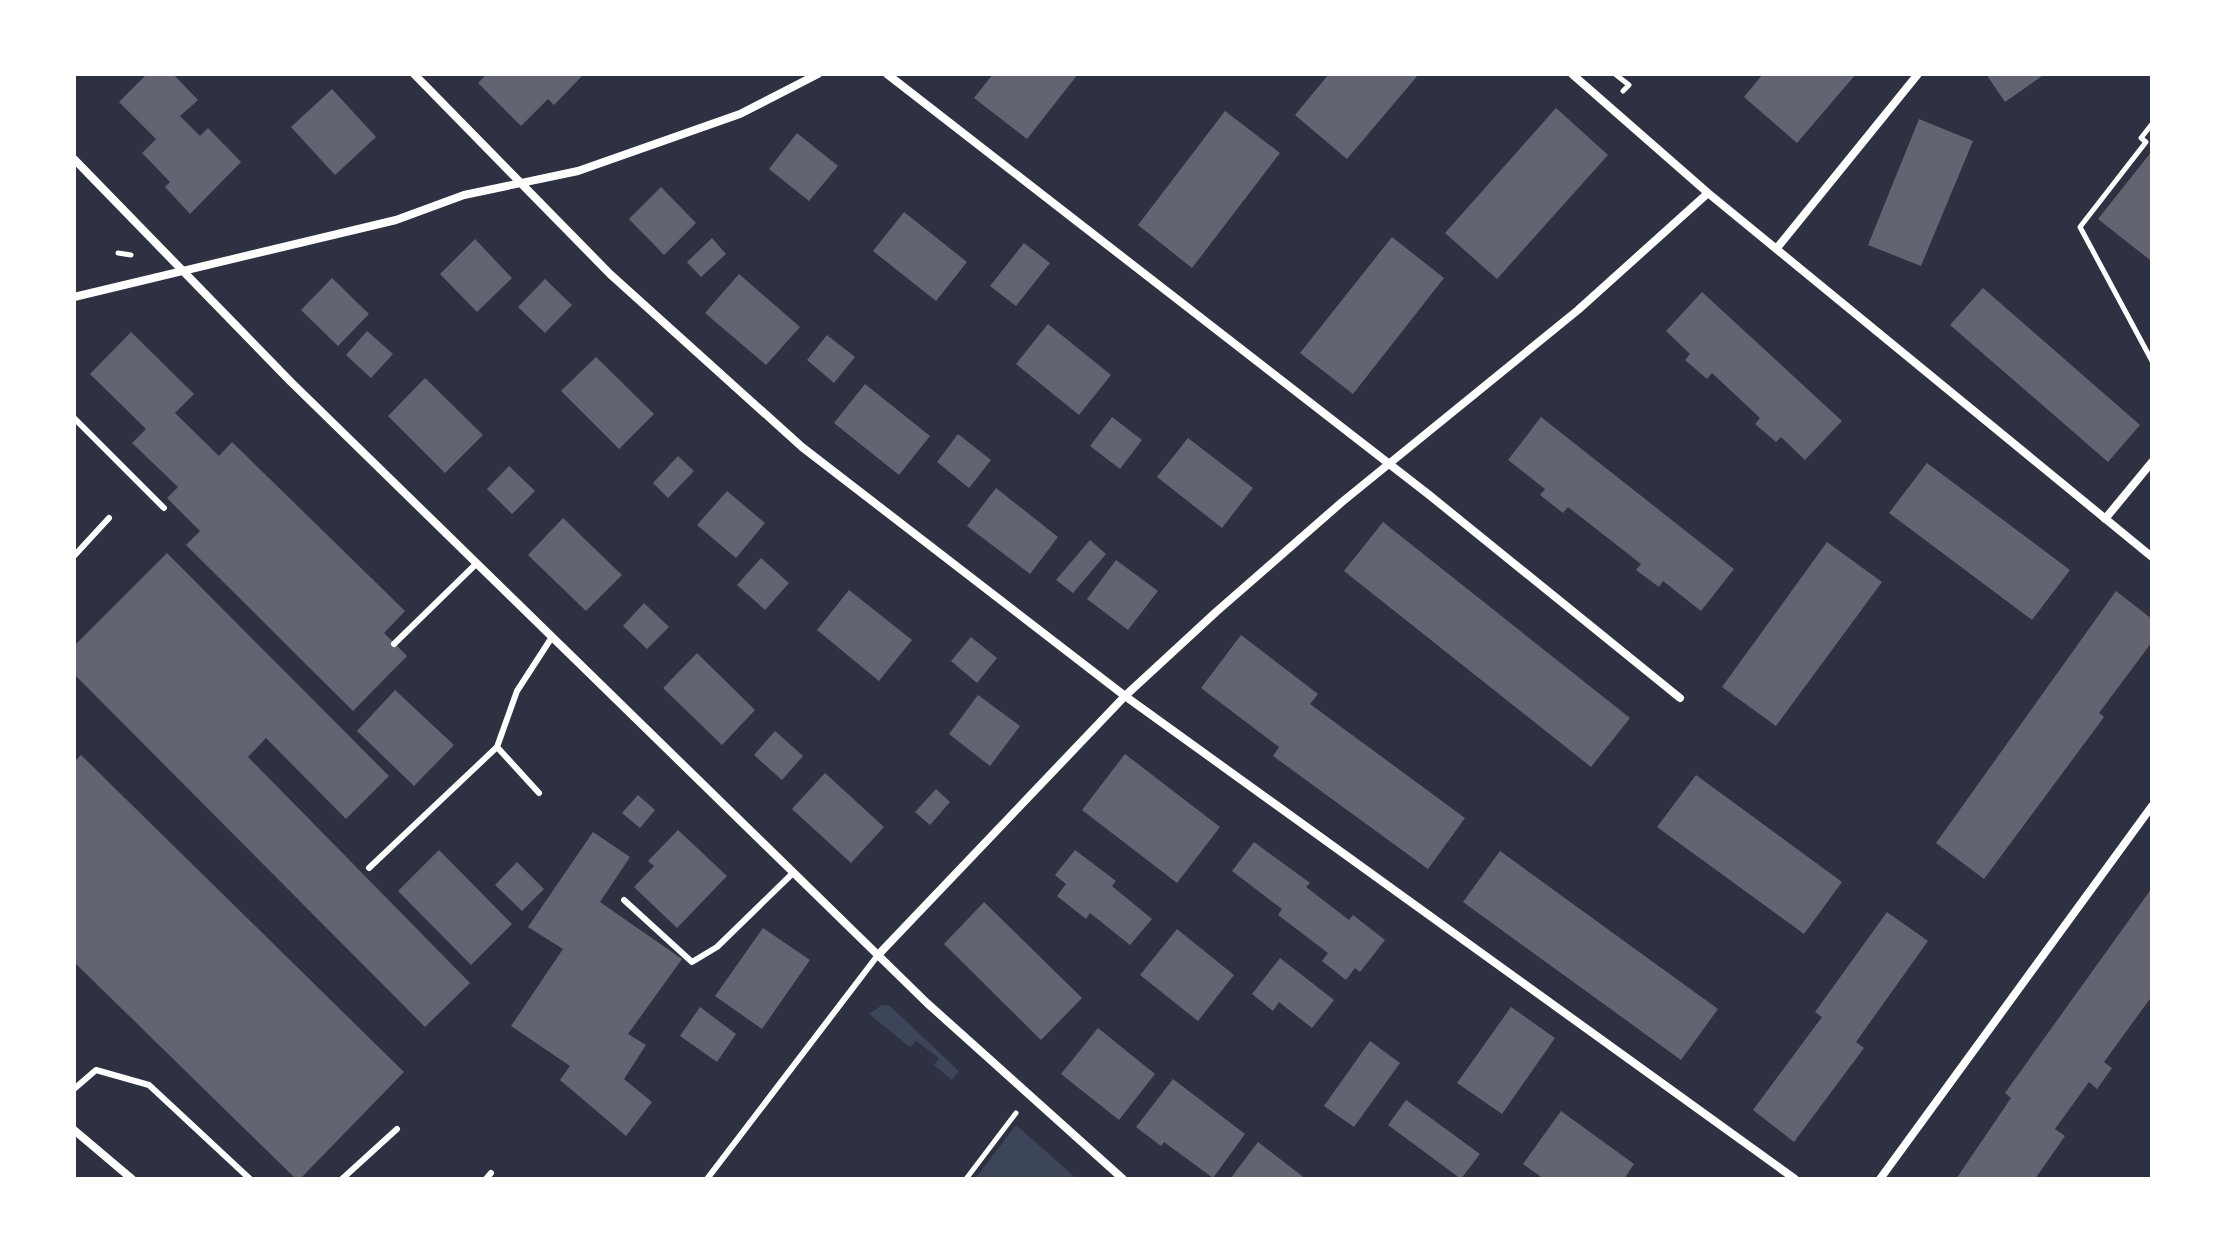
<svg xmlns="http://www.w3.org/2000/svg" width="2226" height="1253" font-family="Mulish,sans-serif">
<rect width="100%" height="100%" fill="#2d3142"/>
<path fill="#3c4559" d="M882 1005 890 1006 959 1071 952 1080 934 1065 939 1058 916 1041 910 1047 869 1014Z
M1016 1125 1077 1179H975Z"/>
<path fill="#626471" d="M147 74H173L198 100 180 116 200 136 208 128 241 162 190 214 165 187 170 182 142 153 156 139 119 102Z
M487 74H584L554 105 548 99 521 126 478 83Z
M993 74H1078L1027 139 974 98Z
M1329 74H1419L1347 159 1295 115Z
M1763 74H1856L1797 143 1744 97Z
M1986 74H2045L2005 102Z
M332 89 376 137 335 175 291 127Z
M1556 108 1608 155 1497 279 1445 233Z
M1225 111 1280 153 1192 268 1138 225Z
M1919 119 1973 141 1921 266 1868 245Z
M797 133 838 166 809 201 769 169Z
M2152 151V258L2150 260 2098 219Z
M661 187 696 223 664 255 629 219Z
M904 212 967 262 936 301 873 251Z
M1392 237 1444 278 1353 394 1300 353Z
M712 238 726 254 701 277 687 262Z
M475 239 512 278 477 312 440 274Z
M1024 243 1050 263 1016 306 990 286Z
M739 274 800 327 766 365 705 313Z
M332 278 369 314 338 346 301 310Z
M545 279 572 305 545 333 518 307Z
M1983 288 2140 425 2108 462 1950 325Z
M1702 292 1842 421 1805 460 1781 437 1776 442 1755 424 1760 418 1712 373 1707 379 1685 360 1690 354 1666 331Z
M1048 324 1111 375 1079 415 1016 364Z
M367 331 393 354 371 378 346 355Z
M131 332 194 394 175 413 219 456 232 442 405 611 384 633 407 656 353 711 186 545 200 531 167 498 178 487 132 443 146 429 90 374Z
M827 335 855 357 834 383 807 360Z
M596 357 654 414 619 449 561 391Z
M425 378 483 435 445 473 388 416Z
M865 384 930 436 899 475 834 423Z
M1112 417 1142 440 1120 469 1090 446Z
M1541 417 1734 569 1701 611 1663 581 1659 587 1636 570 1641 564 1568 507 1563 513 1540 495 1545 489 1508 460Z
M958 434 991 460 969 488 937 462Z
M1188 438 1253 488 1222 528 1157 477Z
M678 456 694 471 668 498 653 483Z
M1927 463 2070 570 2032 620 1889 513Z
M509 466 535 491 512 514 487 489Z
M996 488 1058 537 1030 574 967 526Z
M727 491 765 523 736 558 697 525Z
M563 518 622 575 586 611 528 555Z
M1383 522 1630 718 1591 767 1344 571Z
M1090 540 1106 554 1073 593 1056 580Z
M1827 542 1882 582 1776 726 1722 687Z
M167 553 389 776 346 819 266 738 248 757 470 983 425 1027 74 674V646Z
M761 558 789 583 765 610 737 585Z
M1116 560 1158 591 1128 630 1087 599Z
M849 590 912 640 879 681 817 630Z
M2116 591 2152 619V642L2099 713 2104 717 1984 879 1936 843Z
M644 603 669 627 647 649 623 626Z
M1241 635 1318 694 1310 704 1465 818 1428 869 1273 756 1279 747 1201 688Z
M971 637 997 658 977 683 951 661Z
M697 653 755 710 722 745 663 688Z
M395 690 454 745 414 786 357 731Z
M978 695 1020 726 990 766 949 734Z
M775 731 803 756 782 780 754 755Z
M1125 754 1220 827 1177 883 1082 810Z
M81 755 404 1072 300 1179H296L74 962V762Z
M825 773 884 827 851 863 792 809Z
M1696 775 1842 882 1804 934 1657 827Z
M936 789 950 802 930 825 915 812Z
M638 795 655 810 640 828 622 813Z
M678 830 727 876 677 928 634 887 654 866 648 861Z
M593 832 630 857 600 902 682 959 628 1034 646 1045 624 1079 652 1102 626 1136 560 1080 570 1066 511 1026 563 949 528 927Z
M1254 842 1310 883 1306 887 1349 920 1353 915 1385 940 1360 972 1355 968 1346 980 1322 961 1328 953 1278 915 1282 909 1232 871Z
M439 850 512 924 471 965 398 891Z
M1075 850 1116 881 1112 886 1152 919 1130 945 1090 913 1086 919 1057 896 1066 884 1055 875Z
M1500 851 1718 1009 1681 1060 1463 902Z
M517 862 544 889 522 911 495 885Z
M2152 888V996L2104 1062 2112 1068 2097 1089 2089 1082 2055 1129 2065 1136 2035 1179H1956L2011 1098 2005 1093Z
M984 902 1082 998 1041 1040 944 944Z
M1887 912 1928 941 1856 1042 1864 1048 1794 1142 1753 1110 1822 1017 1815 1012Z
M763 928 810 960 762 1029 715 996Z
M1177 929 1234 975 1198 1021 1140 975Z
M1280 958 1334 1000 1312 1028 1279 1002 1273 1011 1252 994Z
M700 1007 736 1034 717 1062 680 1036Z
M1511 1007 1555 1038 1502 1114 1457 1083Z
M1098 1028 1155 1074 1119 1120 1061 1074Z
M1370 1041 1400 1063 1354 1127 1324 1106Z
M1173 1079 1245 1134 1213 1178 1164 1142 1161 1146 1136 1127Z
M1406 1100 1480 1154 1461 1179 1388 1125Z
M1561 1111 1634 1164 1624 1179H1544L1523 1164Z
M1258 1142 1306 1179H1230Z"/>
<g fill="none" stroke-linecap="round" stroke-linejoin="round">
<path stroke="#fff" stroke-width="5" d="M1615 74 1629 85 1623 91
M2152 124 2141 138 2146 142 2080 227 2152 361
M118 253 131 255
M966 1179 1016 1113"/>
<path stroke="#fff" stroke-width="6" d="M74 418 164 508
M74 556 109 518
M394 644 477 563
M497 747 539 793
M369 868 497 747 517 691 552 637
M624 900 692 962 717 947 793 873
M74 1089 96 1070 149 1085 250 1179
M342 1179 397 1129
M486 1179 491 1173
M707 1179 878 955"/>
<path stroke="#fff" stroke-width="8" d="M414 74 610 274 802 447 1125 696 1795 1179
M887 74 1428 494 1680 698
M1572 74 1708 193 2152 557
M74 159 291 382 927 1003 1123 1179
M1777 248 1918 74
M74 297 396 220 464 195 578 171 740 114 818 74
M2105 519 2152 462
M878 955 1125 696 1216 612 1342 502 1578 310 1708 193
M74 1130 132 1179
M1880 1179 2152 806"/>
</g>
<rect width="2226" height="1253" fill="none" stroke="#ffffff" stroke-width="152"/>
</svg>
